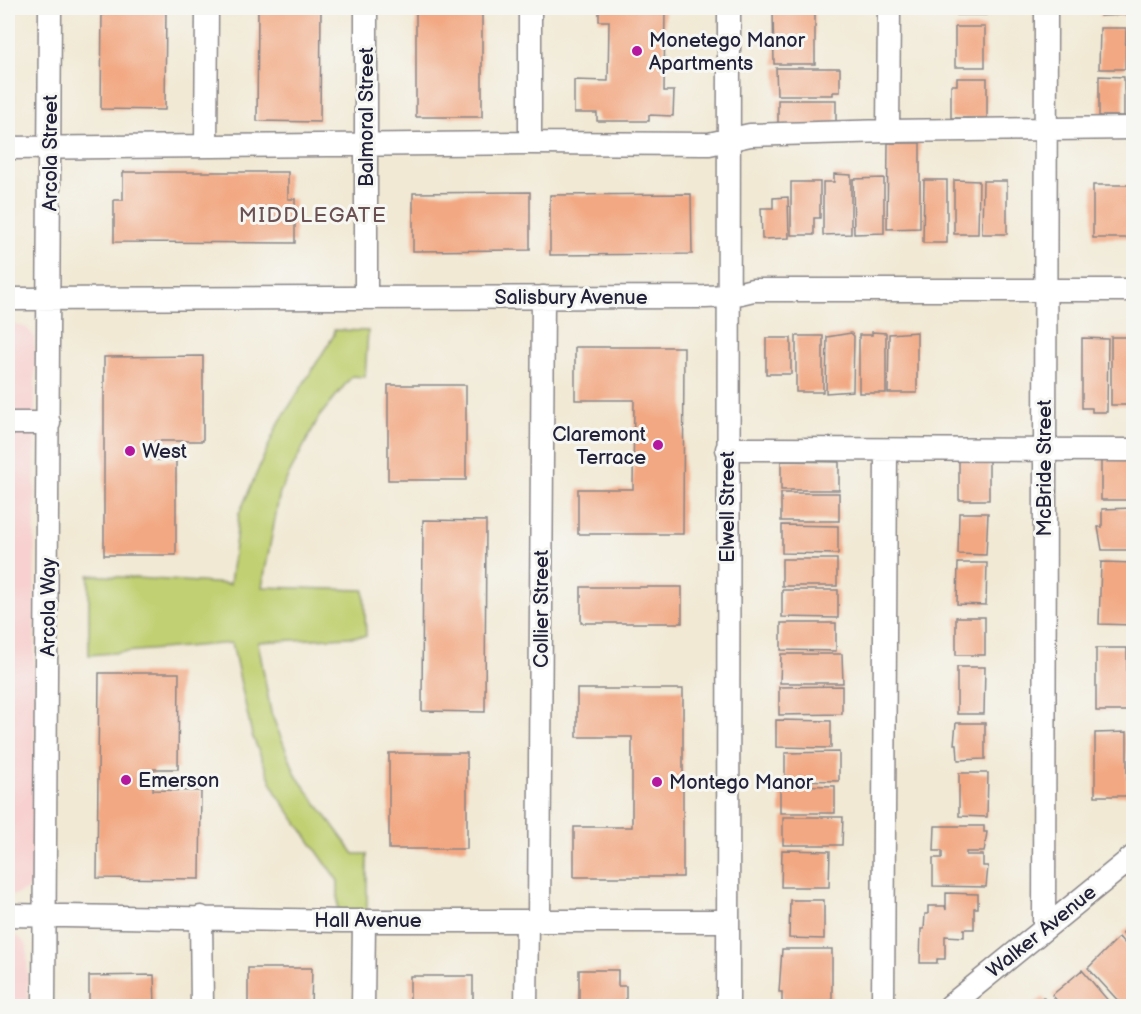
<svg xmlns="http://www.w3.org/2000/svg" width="1141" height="1014" font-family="'Balsamiq Sans',sans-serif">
<rect width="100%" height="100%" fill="#f6f6f2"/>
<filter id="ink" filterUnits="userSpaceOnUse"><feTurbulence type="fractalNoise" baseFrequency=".0167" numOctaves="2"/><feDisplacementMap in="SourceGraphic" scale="12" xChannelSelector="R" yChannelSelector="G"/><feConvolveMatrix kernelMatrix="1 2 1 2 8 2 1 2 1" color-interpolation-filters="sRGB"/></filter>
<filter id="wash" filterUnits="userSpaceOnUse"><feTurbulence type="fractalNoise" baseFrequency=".008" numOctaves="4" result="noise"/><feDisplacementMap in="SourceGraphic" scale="24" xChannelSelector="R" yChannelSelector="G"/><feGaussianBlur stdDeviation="1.35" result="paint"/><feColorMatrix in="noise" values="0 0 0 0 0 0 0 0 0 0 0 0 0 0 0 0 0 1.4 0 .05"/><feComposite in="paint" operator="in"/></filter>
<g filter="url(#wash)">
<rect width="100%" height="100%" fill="#f1e9d4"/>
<path fill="#f7d0cf" d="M8 322 27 328 34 336 35 347 34 877 29 889 15 895H8Z
M8 935 19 937 27 946 28 1006H8Z"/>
<path fill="#c1d072" stroke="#727956" stroke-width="1.5" d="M334 330 368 331 365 377 352 376 319 417 280 492 262 587 364 590 366 636 258 642 271 713 297 777 354 854H367V914L338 915V881L276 793 252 735 232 643 89 655V575L230 584 239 514 277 426 334 335Z"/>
<g id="blocks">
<path fill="#f2a983" d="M102 8H166L165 110 101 109Z
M258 8H321L320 122 257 121Z
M416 8H482V117H416Z
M599 8H665L664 91H674L673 116 649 115V121H597V113H574V80L608 81 609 21H599Z
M957 8H987V15H957Z
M1100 8H1126V15L1100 16Z
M773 10H815V64H774Z
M955 27H985V67H955Z
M1100 28H1126L1125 69H1099Z
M776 68H840V92H833V95H777Z
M1099 76 1124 77V116H1099Z
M957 78H987V118H951V85H957Z
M778 100H836V128H778Z
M888 143H920V228L887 229Z
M123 172H288V199H295V243L114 242V200H123Z
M834 174 851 175V234L823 235V182H834Z
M884 178V233L854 234 853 179Z
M924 180H947V243H923Z
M954 180 979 181 978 234H954Z
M983 181H1007V234H982Z
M791 182H820V218H814V235H791Z
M1093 185H1134V238H1093Z
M530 192V250L413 251V193Z
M691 194 692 254 550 255V195Z
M788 197 789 238 762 239 761 208H773V198Z
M872 332 886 333V393H859V335H872Z
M917 332V393H888L889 334Z
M851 333 854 336 853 391 826 393 827 337Z
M796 336H823V392H796Z
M1111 337H1132L1134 402 1130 401V405H1111Z
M766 338H791V374H766Z
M1082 338 1108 339 1107 412H1092V408H1082Z
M575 347H684L683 534H578V489H633L634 400H575Z
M203 356V441H155V460H176V555H104V357Z
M388 385H466V480H388Z
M959 457H989V500H959Z
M1101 459H1130V472H1134V479H1130V500H1101Z
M781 461 839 462V490H781Z
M781 493H839V521H781Z
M1134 508V550H1102L1098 527H1102V509Z
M959 513H988L986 555 958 554Z
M423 520 486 521 485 712 422 711Z
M782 525 838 526V554L782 553Z
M782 559H837V586H782Z
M1101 562 1134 563V579H1130L1129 608H1134V625L1099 624Z
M958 563H987L986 605 957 604Z
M581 587H682V623H581Z
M782 590H838V618L782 617Z
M956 617H985V655H956Z
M781 623H836V651L781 650Z
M1096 648H1127V711H1096Z
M781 654H842L843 683H780Z
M957 667H985L984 714H957Z
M99 673H179L178 769H154L153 790 201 791 200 879 97 878Z
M842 686V714L779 715V687Z
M577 689H683V877H574V827H632V737H577Z
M776 720 831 721V748L776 747Z
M956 723H985V759L958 760 957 744H954Z
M1127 732V796H1095V733Z
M839 752V781L785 780V753Z
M389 753H467V849H389Z
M959 773H988L987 817 959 816Z
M780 785 835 786V813H780Z
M783 817H843L842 845H783Z
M935 826H984V832H987L984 852H966V855H983V866H988L986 887 933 886V858H942V851H934Z
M782 850 830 851 829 887H781Z
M946 893 978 894V908H974V929H964V937L945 936V959H937V963H920L921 929H924L925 914H928V906H945L946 910Z
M790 900H824V939L789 938Z
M1134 923V947L1122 933Z
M1119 937 1134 954V1002L1128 1006H1123L1088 968Z
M782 949H832V1004H782V992H779Z
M248 968H312L311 1006H248Z
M579 970H618V986H626V1006H579Z
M1082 970 1111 1004 1108 1006H1062L1052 995Z
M154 975 155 1006H89V976Z
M410 976H473V1006H410Z
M1043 997 1050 1006H1032Z"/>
</g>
</g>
<g filter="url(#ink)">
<use href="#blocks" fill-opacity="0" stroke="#8a8688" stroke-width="1.5"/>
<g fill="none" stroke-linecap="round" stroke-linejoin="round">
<g stroke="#8a8688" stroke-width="25">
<path id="minor" d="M889 8 888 131 1134 128
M530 143V8
M206 146 207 8
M8 148 530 143 709 144 750 135 888 131
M366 298V8
M8 299 705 297 728 296 753 290H1134
M8 423H49
M727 449 1134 450
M8 915 342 921H728
M201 917 202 1006
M539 921 543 297
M1044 928 1046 8
M44 1006 50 8
M363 1006 364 921
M526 1006 527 921
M728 1006 729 8
M883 1006 886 450
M950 1006 1134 856"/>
</g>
<use href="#minor" stroke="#fff" stroke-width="22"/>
</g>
</g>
<g fill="#b5179e" stroke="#f6f6f2" stroke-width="2">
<circle cx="637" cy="51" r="6"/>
<circle cx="658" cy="445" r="6"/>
<circle cx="130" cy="451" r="6"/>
<circle cx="126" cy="780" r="6"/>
<circle cx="657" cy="782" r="6"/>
</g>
<g text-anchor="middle" stroke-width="6" stroke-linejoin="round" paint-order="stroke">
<g font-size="20" fill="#22223b" stroke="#f6f6f2" text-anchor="start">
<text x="649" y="47">Monetego Manor<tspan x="649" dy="23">Apartments</tspan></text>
<text x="646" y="441" text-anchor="end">Claremont<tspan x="646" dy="23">Terrace</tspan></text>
<text x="142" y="458">West</text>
<text x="138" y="787">Emerson</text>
<text x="669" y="789">Montego Manor</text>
</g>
<g font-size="20" fill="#22223b" stroke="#f6f6f2">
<text transform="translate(366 117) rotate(-90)" y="7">Balmoral Street</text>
<text transform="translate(50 153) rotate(-90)" y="7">Arcola Street</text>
<text x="571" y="304">Salisbury Avenue</text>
<text transform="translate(1044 468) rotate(-90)" y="7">McBride Street</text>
<text transform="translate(727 507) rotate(-90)" y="7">Elwell Street</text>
<text transform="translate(48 607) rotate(-90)" y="7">Arcola Way</text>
<text transform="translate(541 609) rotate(-90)" y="7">Collier Street</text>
<text x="368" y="927">Hall Avenue</text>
<text transform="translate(1041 931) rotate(-39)" y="7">Walker Avenue</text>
</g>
<g font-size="21" letter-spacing="1.5" fill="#6b5154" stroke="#f6f6f2">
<text x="313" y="222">MIDDLEGATE</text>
</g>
</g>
<rect width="1141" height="1014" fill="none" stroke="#f6f6f2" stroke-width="30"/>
</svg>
